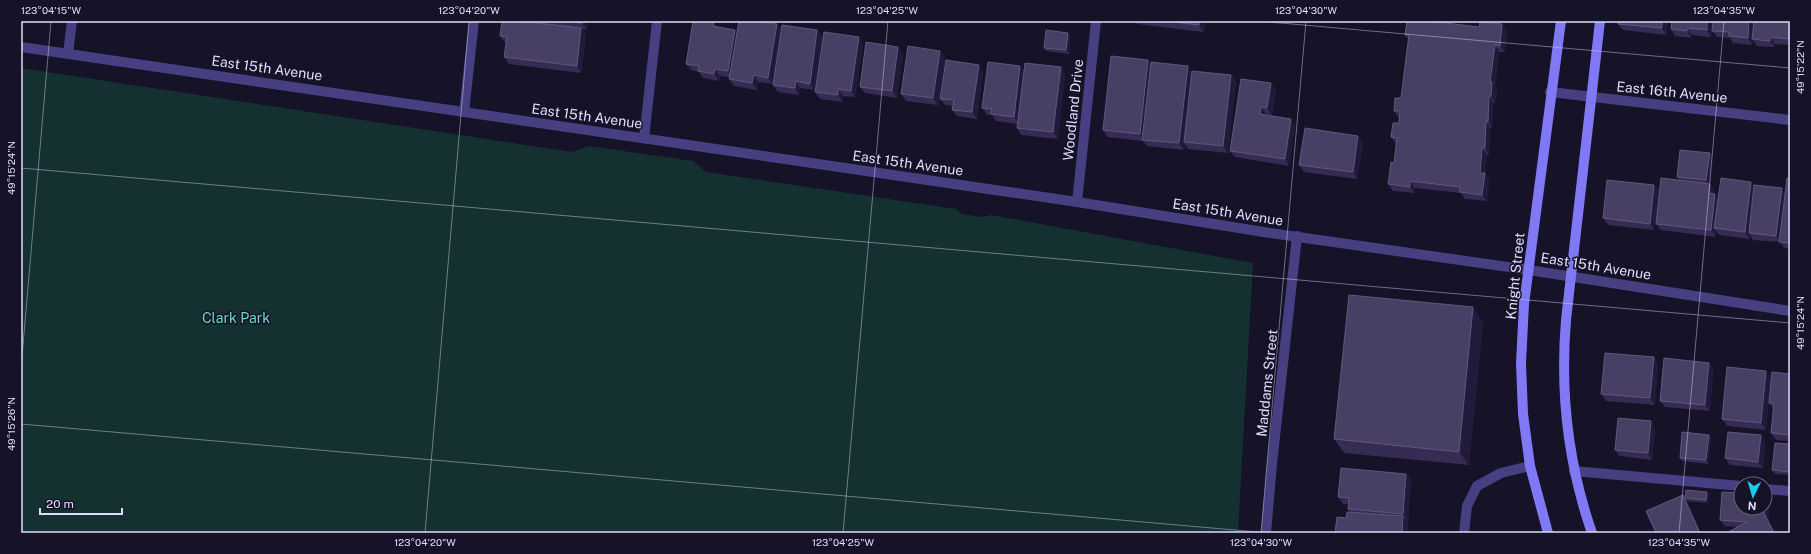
<svg xmlns="http://www.w3.org/2000/svg" width="1811" height="554" font-family="'Public Sans',sans-serif">
<rect width="100%" height="100%" fill="#161227"/>
<path fill="#153030" d="M21 68 572 152 589 146 693 161 706 172 956 209 962 214 983 217 991 215 1253 263 1238 533H21Z"/>
<g fill="none" stroke-linecap="round" stroke-linejoin="round">
<path stroke="#464082" stroke-width="10" d="M464 112 474 21
M1574 471 1741 486
M1765 489 1790 491
M1464 533 1467 506 1477 486 1501 473 1530 466"/>
<path stroke="#464082" stroke-width="10" d="M21 47 1077 202 1270 233 1529 270 1790 311
M68 54 72 21
M1550 92 1790 120
M644 138 657 21
M1077 202 1096 21
M1266 533 1272 464 1297 236"/>
<path stroke="#8178f5" stroke-width="10" d="M1548 533 1530 466 1523 414 1521 363 1524 304 1561 21
M1592 533C1568 464 1560 392 1566 320L1600 21"/>
</g>
<path fill="#362c53" d="M502 21H588L587 30 582 29 586 35 581 73 509 64 504 57 506 43H505L500 36Z
M1135 21H1205L1204 32 1137 24Z
M1407 21H1433L1479 27 1502 24 1507 31 1505 52H1499L1495 86 1497 89 1495 103H1493L1492 128H1490L1489 155H1487L1485 174 1489 180 1487 201 1465 199 1461 193 1415 188 1414 193 1393 191 1388 184 1394 163 1396 144 1391 137 1399 123V118L1394 111 1401 98 1408 39 1405 35Z
M1618 21H1668L1666 35 1623 30 1618 24Z
M1713 21 1711 37 1692 35V38L1675 36 1671 29Z
M1790 21V45L1775 44V47L1757 46 1753 40 1752 45 1733 43 1730 38 1717 37 1712 31Z
M777 24 781 29 817 30 822 37 814 90 800 88 799 95 778 92 773 85 776 62 773 84 758 82 757 90 734 86 729 79V77L720 76 719 81 703 78 699 72 691 70 686 64 718 27 737 32Z
M1070 36 1069 54 1046 51 1044 48Z
M859 37 863 44 855 97 843 96 842 102 820 99 815 92Z
M940 51 945 58 938 105 906 101 901 94Z
M903 54 897 98 865 93 860 87Z
M1148 60 1151 64 1192 72 1231 75 1236 82 1228 153 1188 149 1185 144 1184 150 1147 146 1143 141 1107 137 1103 130Z
M1020 66 1024 71 1061 67 1065 74 1058 139 1021 135 1017 128V124L996 121 992 115H987L982 108Z
M983 72 977 119 957 116 952 110 953 106 945 105 940 99Z
M1241 79 1276 90 1272 115 1266 114 1265 115 1295 125 1289 166 1235 157 1230 151Z
M1363 142 1357 179 1304 172 1299 165Z
M1710 153 1712 157 1709 184 1679 180 1677 177Z
M1790 178V249L1784 248 1780 242 1753 240 1750 235V239L1719 235 1716 231V237L1661 230 1656 224 1710 184 1715 191 1714 194H1715L1718 198 1754 186 1785 193Z
M1654 185 1659 192 1654 230 1608 225 1603 218Z
M1483 321 1469 465 1344 453 1334 439Z
M1654 357 1658 364 1655 405 1606 401 1601 394Z
M1709 363 1713 369 1710 411 1665 407 1660 401Z
M1766 371 1771 378 1766 430 1727 426 1722 419Z
M1790 374V441L1776 440 1771 433 1773 409 1769 403Z
M1651 421 1655 428 1652 460 1619 456 1615 450Z
M1709 435 1711 438 1708 464 1682 461 1680 458Z
M1761 435 1765 442 1763 468 1730 465 1725 458Z
M1790 444V475L1775 474 1772 470Z
M1406 474 1411 480 1408 521 1406 520 1408 523 1407 533H1335L1350 512 1348 509V504H1343L1338 497Z
M1707 492 1709 495 1708 503 1687 501 1685 498Z
M1765 496 1770 502 1768 520 1775 533H1726L1737 527 1725 526 1720 520Z"/>
<path fill="#211a3a" d="M582 21H588L587 30 582 23Z
M714 21 718 28 713 26Z
M1199 21H1205L1204 32 1199 25Z
M1662 21H1668L1666 35 1662 28Z
M1707 21H1713L1711 37 1707 30Z
M1749 21H1755L1752 39 1753 40 1752 45 1748 38Z
M777 24 782 30 773 84 768 78Z
M1502 24 1507 31 1505 52 1500 46Z
M581 28 586 35 581 73 577 66Z
M1687 28 1692 35V38L1687 31Z
M735 30 740 36 733 78 728 71Z
M817 30 822 37 814 90 810 84Z
M1068 33 1070 36 1069 54 1066 50Z
M859 37 863 44 855 97 851 91Z
M1770 37 1775 44V47L1770 41Z
M1495 45 1499 52 1495 86 1497 89 1495 103 1491 96 1490 82Z
M898 47 903 54 897 98 892 91Z
M940 51 945 58 938 105 933 98Z
M1148 60 1152 66 1143 140 1140 134Z
M979 65 983 72 977 119 972 112Z
M1020 66 1025 73 1019 124 1014 117Z
M1188 66 1192 73 1184 142 1185 144 1184 150 1179 143Z
M1061 67 1065 74 1058 139 1053 132Z
M715 69 720 76 719 81 714 74Z
M754 75 758 82 757 90 752 83Z
M1231 75 1236 82 1228 153 1223 146Z
M796 81 800 88 799 95 795 88Z
M1271 83 1276 90 1272 115 1267 108Z
M838 89 843 96 842 102 838 95Z
M1489 96 1493 103 1492 128 1488 122Z
M1261 107 1266 114 1264 121 1260 114Z
M1291 119 1295 125 1289 166 1285 159Z
M1486 121 1490 128 1489 155 1485 148Z
M1358 136 1363 142 1357 179 1353 172Z
M1482 148 1487 155 1485 174 1489 180 1487 201 1482 195 1480 173Z
M1710 153 1712 157 1709 184 1706 180Z
M1410 181 1415 188 1414 193 1410 187Z
M1751 182 1756 189 1749 233 1750 235V239L1745 232Z
M1710 184 1715 191 1713 200 1709 193Z
M1654 185 1659 192 1654 230 1650 224Z
M1782 188 1786 195 1781 242 1776 236Z
M1715 194 1720 201 1714 228 1716 231V237L1711 230Z
M1473 307 1483 321 1469 465 1459 452Z
M1654 357 1658 364 1655 405 1650 398Z
M1709 363 1713 369 1710 411 1705 405Z
M1766 371 1771 378 1766 430 1761 423Z
M1651 421 1655 428 1652 460 1648 453Z
M1709 435 1711 438 1708 464 1706 460Z
M1761 435 1765 442 1763 468 1758 462Z
M1406 474 1411 480 1408 521 1403 514Z
M1707 492 1709 495 1708 503 1706 500Z
M1683 495 1687 501 1701 533H1700Z
M1765 496 1770 502 1768 520 1775 533H1774L1764 513V508H1765Z
M1403 516 1408 523 1407 533H1402Z"/>
<path fill="#483f65" stroke="#60577d" d="M502 21H520L581 28 577 66 504 57 507 37 500 36Z
M562 21H582V23Z
M693 21H714L713 26 735 30 728 71 715 69 714 74 698 71 699 66 686 64Z
M739 21H760L777 24 768 78 754 75 752 83 729 79Z
M1165 21H1199V25Z
M1407 21H1430L1479 27 1480 22 1502 24 1500 46 1495 45 1490 82H1492L1491 96H1489L1488 122 1486 121 1485 148H1482L1480 173H1485L1482 195 1460 192V187L1410 181V187L1388 184 1391 162 1394 163 1397 138 1391 137 1393 123H1399L1400 111H1394L1395 98H1401L1409 35H1405Z
M1618 21H1662V28L1618 24Z
M1672 21H1707V30L1687 28V31L1671 29Z
M1713 21H1749L1748 38 1729 36V32L1712 31Z
M1754 21H1790L1789 39 1770 37V41L1752 39Z
M782 25 817 30 810 84 796 81 795 88 773 85Z
M1046 30 1068 33 1066 50 1044 48Z
M824 32 859 37 851 91 838 89V95L815 92Z
M866 42 898 47 892 91 860 87Z
M908 46 940 51 933 98 901 94Z
M1111 56 1148 60 1140 134 1103 130Z
M946 60 979 65 972 112 952 110 954 100 940 99Z
M988 62 1020 66 1014 117 991 114 992 109 982 108Z
M1151 62 1188 66 1179 143 1142 140Z
M1025 63 1061 67 1053 132 1017 128Z
M1192 71 1231 75 1223 146 1184 142Z
M1241 79 1271 83 1267 108 1261 107 1260 114 1291 119 1285 159 1230 151Z
M1305 128 1358 136 1353 172 1299 165Z
M1680 150 1710 153 1706 180 1677 177Z
M1661 178 1710 184 1709 193 1715 194 1711 230 1656 224Z
M1721 178 1751 182 1745 232 1714 228Z
M1787 178H1790V243L1779 242Z
M1607 180 1654 185 1650 224 1603 218Z
M1754 185 1782 188 1776 236 1749 233Z
M1349 295 1473 307 1459 452 1334 439Z
M1605 353 1654 357 1650 398 1601 394Z
M1664 358 1709 363 1705 405 1660 401Z
M1727 367 1766 371 1761 423 1722 419Z
M1772 372 1790 374V435L1771 433 1774 403H1769Z
M1618 418 1651 421 1648 453 1615 450Z
M1682 432 1709 435 1706 460 1680 458Z
M1728 432 1761 435 1758 462 1725 458Z
M1775 443 1790 444V472L1772 470Z
M1341 468 1406 474 1403 514 1348 509 1349 498 1338 497Z
M1686 490 1707 492 1706 500 1685 498Z
M1722 492 1741 493V508H1764V513L1774 533H1726L1747 522 1720 520Z
M1683 495 1700 533H1656L1646 511Z
M1347 512 1403 516 1402 533H1335L1337 517 1346 518Z"/>
<path fill="none" stroke="#e0dafc" stroke-width="1" stroke-opacity="0.45" d="M1258 21 1790 68M21 168 1790 323M21 368 51 21M21 424 1269 533M425 533 469 21M843 533 888 21M1261 533 1306 21M1679 533 1724 21"/>
<g text-anchor="middle" stroke-width="3" stroke-linejoin="round" paint-order="stroke">
<g font-size="14" fill="#e0dafc" stroke="#161227">
<text transform="translate(267 68) rotate(8)" y="5">East 15th Avenue</text>
<text transform="translate(1672 92) rotate(6)" y="5">East 16th Avenue</text>
<text transform="translate(1073 110) rotate(-84)" y="5">Woodland Drive</text>
<text transform="translate(587 116) rotate(8)" y="5">East 15th Avenue</text>
<text transform="translate(908 163) rotate(8)" y="5">East 15th Avenue</text>
<text transform="translate(1228 212) rotate(9)" y="5">East 15th Avenue</text>
<text transform="translate(1596 266) rotate(9)" y="5">East 15th Avenue</text>
<text transform="translate(1515 276) rotate(-84)" y="5">Knight Street</text>
<text transform="translate(1267 383) rotate(-84)" y="5">Maddams Street</text>
</g>
<g font-size="14" fill="#6ad8c2" stroke="#161227">
<text x="236" y="323">Clark Park</text>
</g>
</g>
<rect width="1811" height="554" fill="none" stroke="#161227" stroke-width="44"/>
<g transform="translate(1753 496) rotate(185)"><circle r="19" fill="#161227" stroke="#67627c"/>
<path d="M0-3L7 15L0 10L-7 15Z" fill="#14cdee"/>
<text y="-6" font-size="11" font-weight="bold" text-anchor="middle" fill="#e0dafc">N</text>
</g>
<path d="M40 508v6h82v-6" fill="none" stroke="#e0dafc" stroke-width="2"/>
<text x="46" y="508" font-size="12" fill="#e0dafc" stroke="#161227" stroke-width="3" paint-order="stroke">20 m</text>
<rect x="22" y="22" width="1767" height="510" fill="none" stroke="#e0dafc" stroke-width="1.5"/>
<g font-size="10" text-anchor="middle" fill="#e0dafc">
<text x="51" y="14">123°04'15"W</text>
<text x="469" y="14">123°04'20"W</text>
<text x="887" y="14">123°04'25"W</text>
<text x="1306" y="14">123°04'30"W</text>
<text x="1724" y="14">123°04'35"W</text>
<text transform="translate(1800 67) rotate(-90)" y="4">49°15'22"N</text>
<text transform="translate(11 168) rotate(-90)" y="4">49°15'24"N</text>
<text transform="translate(1800 323) rotate(-90)" y="4">49°15'24"N</text>
<text transform="translate(11 424) rotate(-90)" y="4">49°15'26"N</text>
<text x="425" y="546">123°04'20"W</text>
<text x="843" y="546">123°04'25"W</text>
<text x="1261" y="546">123°04'30"W</text>
<text x="1679" y="546">123°04'35"W</text>
</g>
</svg>
